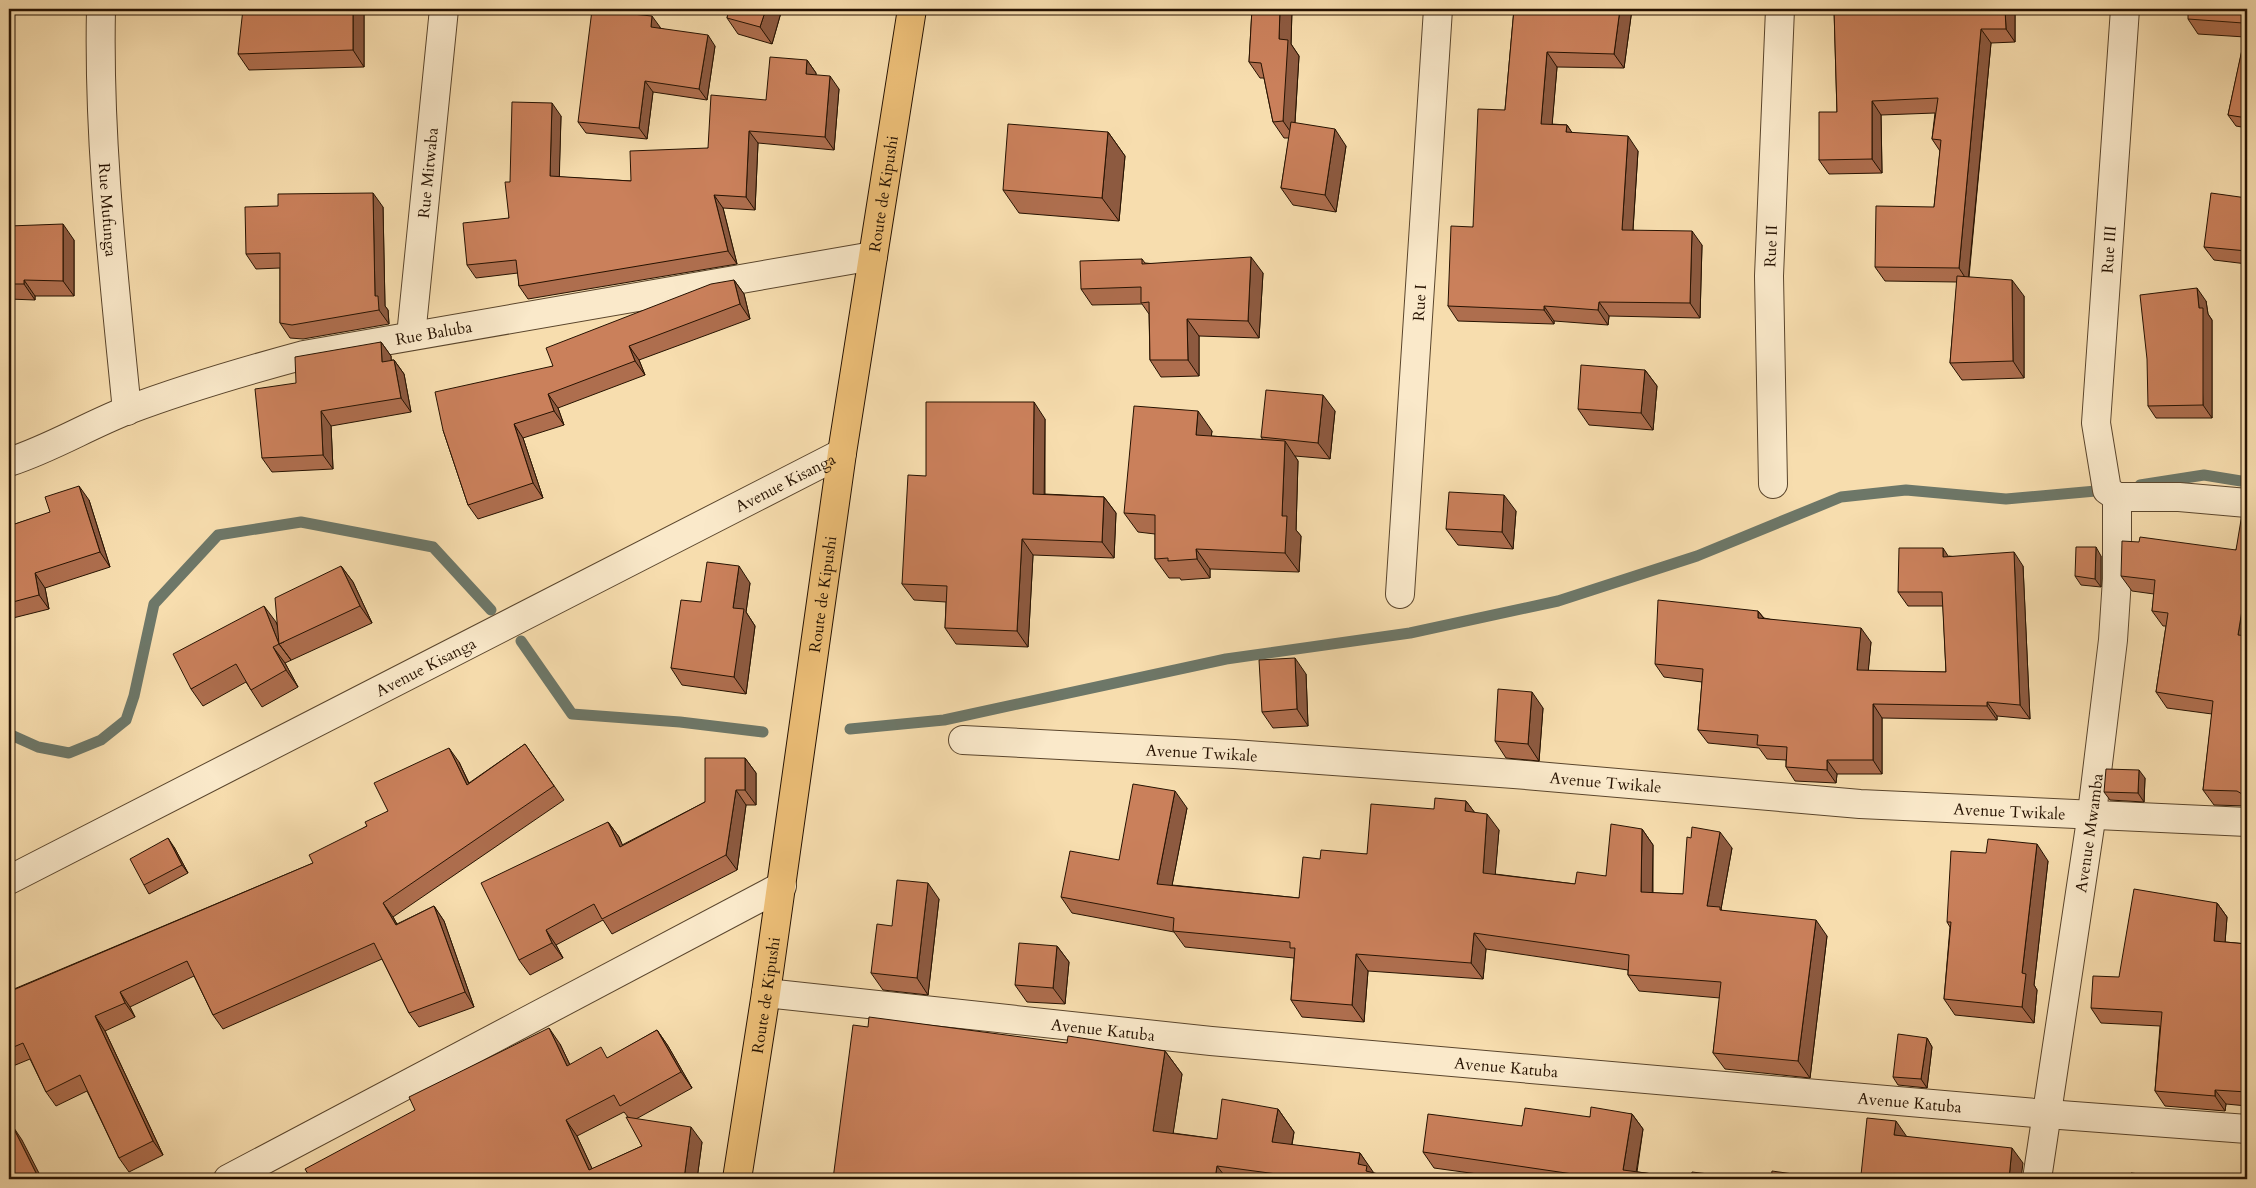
<svg xmlns="http://www.w3.org/2000/svg" width="2256" height="1188" font-family="Cardo,serif">
<rect width="100%" height="100%" fill="#f7ddae"/>
<filter id="stains"><feTurbulence type="fractalNoise" baseFrequency=".004" numOctaves="4"/><feColorMatrix values="0 0 0 0 .2 0 0 0 0 .09 0 0 0 0 .02 0 0 0 .5 -.17"/></filter>
<radialGradient id="worn" r=".72"><stop offset=".6" stop-color="#630" stop-opacity="0"/><stop offset="1" stop-color="#630" stop-opacity=".3"/></radialGradient>
<g fill="none" stroke-linecap="round" stroke-linejoin="round">
<path stroke="#6d7768" stroke-width="11" d="M2140 485 2204 475 2247 482
M521 641 572 714 680 722 763 732
M850 729 944 720 1226 659 1410 633 1558 601 1697 556 1841 497 1906 490 2006 499 2107 490
M9 734 38 747 69 753 101 740 126 720 134 696 154 604 218 535 301 522 433 547 491 610"/>
<g stroke="#5a452c" stroke-width="30">
<g id="street">
<path id="s1" d="M101 9C98 143 114 277 127 411"/>
<path id="s2" d="M411 336 444 9"/>
<path id="s3" d="M9 462C52 448 87 426 128 410 186 388 245 371 304 355L873 256"/>
<path id="s4" d="M1773 484 1769 276 1780 9"/>
<path id="s5" d="M2117 497 2107 490 2096 423 2125 9"/>
<path d="M2117 497H2179L2247 503"/>
<path id="s6" d="M1400 594 1438 9"/>
<path id="s7" d="M963 740 1234 754 1514 774 1860 804 2247 822"/>
<path id="s8" d="M9 880 842 453"/>
<path id="s9" d="M766 993 1211 1041 2047 1114 2247 1129"/>
<path d="M228 1179 782 886"/>
<path id="s10" d="M2037 1179 2092 813 2113 640 2117 579V497"/>
</g>
</g>
<g stroke="#261201" stroke-width="30">
<g id="highway">
<path id="s11" d="M737 1179 766 993 842 453 912 9"/>
</g>
</g>
<use href="#street" stroke="#fae9ca" stroke-width="28"/>
<use href="#highway" stroke="#ecbe77" stroke-width="28"/>
</g>
<path fill="#ae6e4e" stroke="#261201" fill-rule="evenodd" d="M364 9V67L249 70 238 54Z
M729 9H782L772 44 738 34 727 18Z
M1252 9H1292L1291 44 1299 56 1295 123 1346 146 1336 212 1293 205 1281 188 1289 138H1284L1273 122 1264 78H1260L1249 62Z
M1514 9H1632L1624 68 1557 67 1552 124 1567 125 1572 133 1638 151 1633 230 1702 245 1700 318 1609 316 1608 325 1554 321V324L1458 321 1448 306 1473 227 1505 110Z
M1834 9H2014L2015 10V42L1991 43 1969 277 2024 296V378L1962 380 1950 363 1957 282 1885 281 1875 267 1934 207 1940 151 1932 139 1935 113 1881 115 1882 173 1829 174 1819 160 1837 112Z
M2247 9V128L2236 126 2228 115 2245 37 2198 34 2188 19Z
M660 27V28L715 46 707 100 653 92 647 139 586 133 578 122Z
M807 60 816 73V75L839 89 834 150 758 143 755 210 723 208 737 264 528 299 519 286 518 273 476 278 467 265 509 218 510 182 561 116 559 177 631 181 708 148 766 100Z
M1108 132 1125 156 1119 221 1019 213 1003 190Z
M2247 198V264L2214 260 2204 247Z
M383 207 385 306 388 310 389 324 303 339 290 338 280 323V268L256 269 246 254Z
M9 226 74 240V296H35V300L9 299Z
M1142 259 1145 263 1263 273 1259 338 1199 336V376L1161 377 1150 360 1149 314 1142 304 1092 305 1081 289Z
M734 280 744 294 750 319 639 360 645 375 558 408 564 425 523 438 543 498 478 519 468 505 443 430 553 366Z
M2206 301 2208 314 2212 320V418H2156L2148 406Z
M381 342 391 356V360H394L404 374 411 412 331 426 333 469 272 472 262 458 296 383Z
M1645 370 1657 386 1653 430 1589 425 1578 409Z
M1335 411 1330 459 1295 456 1298 461 1296 530 1301 536 1299 572 1210 569V578L1181 580 1180 578H1169L1155 559V534L1138 532 1124 513 1212 431 1211 436 1263 440 1261 437Z
M1045 419V494L1104 497 1116 513 1114 558 1033 555 1028 647 956 644 945 628 946 602 914 600 902 584 926 476Z
M89 500 110 567 45 588 49 609 9 619V526Z
M2247 509V806L2214 805 2203 790 2212 714 2167 708 2156 692 2166 626H2163L2152 611 2154 594 2132 591 2121 576 2236 550Z
M1516 511 1513 549 1458 545 1446 529Z
M1949 556 2023 566 2030 719 1997 716V720L1882 718V774H1837L1836 783 1795 781 1786 767V760L1767 759 1759 748 1708 743 1698 730 1702 682 1664 677 1655 664 1758 611 1764 618 1871 642 1868 671 1946 672 1943 606H1908L1898 592Z
M2101 556V587L2081 585 2075 576Z
M341 566 353 582 372 623 285 663 298 687 262 707 251 690 246 682 203 706 191 689 276 622 278 627Z
M750 583 746 612 755 626 746 694 682 685 671 668 701 602Z
M1306 674 1308 726 1273 728 1262 712Z
M1543 708 1539 761 1506 758 1495 741Z
M525 744 564 800 393 917 397 924 434 906 444 921 474 1007 419 1027 409 1013 382 959 223 1029 213 1015 194 976 130 1007 135 1017 105 1031 163 1155 129 1172 119 1158 87 1091 56 1106 46 1092 30 1059 13 1066 9 1059V981L14 989 313 863 459 762 469 783Z
M745 758 756 773V805H746L737 870 612 934 603 920 556 945 563 958 530 975 519 960 608 822 619 837 622 845 705 802Z
M2145 778 2144 802 2110 800 2104 792Z
M1466 801 1474 812 1499 830 1495 874 1575 884 1606 876 1642 829 1653 845V893L1683 894 1732 848 1721 909 1722 911 1827 936 1810 1078 1725 1069 1713 1053 1720 998 1639 991 1628 975V970L1486 949 1483 979 1368 971 1364 1022 1302 1017 1291 1000 1294 958 1185 947 1174 932 1072 913 1061 897 1119 860 1187 808 1172 885 1299 898 1320 859 1367 854 1434 809Z
M174 847 188 873 149 894 144 885Z
M2048 861 2034 985 2037 990 2034 1023 1955 1015 1944 999 1950 927 1947 922Z
M939 899 928 995 883 990 871 973 892 926Z
M2217 903 2227 917 2225 942 2247 944V1106L2226 1104 2225 1111 2165 1106 2155 1091 2160 1026 2101 1023 2091 1008 2119 977Z
M1057 946 1069 962 1065 1004 1027 1002 1015 985Z
M868 1027 1165 1051 1182 1074 1173 1133 1217 1139 1278 1109 1294 1132 1292 1145 1360 1153 1373 1173 1399 1179H833Z
M657 1030 668 1046 692 1088 636 1119 702 1142 697 1179H311L560 1044 570 1065 608 1058ZM624 1112 628 1117 642 1146 592 1169 577 1136Z
M1927 1038 1932 1047 1927 1088 1898 1085 1893 1077Z
M1632 1114 1643 1129 1637 1172 1691 1179H1750H1514L1434 1168 1423 1152 1522 1126 1590 1117Z"/>
<path fill="#8d5a40" stroke="#261201" d="M353 9H364V67L353 50Z
M766 9H782L772 44 760 27Z
M1280 9H1292L1291 44 1299 56 1294 137 1283 121 1279 39Z
M1620 9H1632L1624 68 1614 54Z
M2005 9H2014L2015 10V42L2006 29Z
M2244 9H2247V28L2243 23Z
M652 16 660 27 659 38 651 27Z
M1981 29 1991 43 1968 282 1959 268Z
M708 35 715 46 707 100 699 89Z
M9 50 13 56 11 116 9 113Z
M1547 52 1557 67 1551 138 1541 124Z
M807 60 816 73 815 87 806 74Z
M830 76 839 89 834 150 825 137Z
M645 81 653 92 647 139 639 128Z
M1872 101 1881 115 1882 173 1872 159Z
M552 103 561 116 559 189 550 176Z
M1567 125 1577 140 1566 132Z
M1335 129 1346 146 1336 212 1325 195Z
M749 131 758 143 755 210 746 197Z
M1108 132 1125 156 1119 221 1102 198Z
M1628 136 1638 151 1632 244 1622 230Z
M373 193 383 207 385 306 388 310 389 324 379 310 375 296Z
M714 195 723 208 737 264 728 251Z
M63 224 74 240V296L63 281Z
M1692 231 1702 245 1700 318 1690 303Z
M1251 257 1263 273 1259 338 1248 321Z
M24 280 35 296V300L24 284Z
M734 280 744 294 750 319 740 304Z
M2012 280 2024 296V378L2013 361Z
M2197 288 2206 301 2208 314 2212 320V418L2203 405 2199 308Z
M1599 302 1609 316 1608 325 1598 310Z
M1544 306 1554 321V324L1544 310Z
M1187 319 1199 336V376L1188 360Z
M381 342 391 356 392 376 382 362Z
M629 346 639 360 645 375 635 361Z
M394 360 404 374 411 412 401 398Z
M1645 370 1657 386 1653 430 1641 413Z
M548 394 558 408 564 425 554 411Z
M1323 395 1335 411 1330 459 1318 443Z
M1034 402 1045 419 1044 510 1033 494Z
M321 411 331 426 333 469 323 455Z
M1198 411 1212 431 1209 455 1196 435Z
M514 424 523 438 543 498 533 483Z
M1285 441 1298 461 1296 530 1301 536 1299 572 1285 553 1282 516Z
M79 486 89 500 110 567 100 552Z
M1504 495 1516 511 1513 549 1502 532Z
M1104 497 1116 513 1114 558 1102 542Z
M1022 539 1033 555 1028 647 1017 631Z
M2096 547 2101 556V587L2095 579Z
M1943 548 1952 562 1943 557Z
M1196 549 1210 569V578L1197 559Z
M2014 552 2023 566 2030 719 2020 705Z
M341 566 353 582 372 623 360 606Z
M739 566 750 583 746 612 755 626 746 694 734 677 733 608Z
M35 573 45 588 49 609 39 595Z
M2247 579V648L2238 635Z
M264 606 276 622 284 642 279 644 291 660 279 644Z
M1758 611 1768 624 1758 618Z
M1861 628 1871 642 1867 684 1857 670Z
M273 647 285 663 298 687 286 670Z
M1295 658 1306 674 1308 726 1297 709Z
M1532 692 1543 708 1539 761 1528 744Z
M1987 702 1997 716V720L1987 706Z
M1873 704 1882 718V774L1873 760Z
M449 748 459 762 476 799 467 785Z
M745 758 756 773V805L745 790Z
M1827 760 1837 774 1836 783 1827 770Z
M2139 770 2145 778 2144 802 2138 793Z
M736 790 746 805 737 870 726 855Z
M1175 791 1187 808 1169 901 1157 884Z
M1466 801 1478 817 1465 811Z
M1487 814 1499 830 1494 889 1483 873Z
M608 822 619 837 630 862 620 847Z
M1642 829 1653 845 1652 909 1641 892Z
M1720 832 1732 848 1721 909 1731 924 1707 906Z
M168 838 174 847 188 873 182 865Z
M2037 844 2048 861 2034 985 2037 990 2034 1023 2022 1007V973Z
M928 883 939 899 928 995 917 978Z
M383 903 393 917 405 939 396 925Z
M2217 903 2227 917 2224 956 2214 941Z
M434 906 444 921 474 1007 465 992Z
M1816 920 1827 936 1810 1078 1798 1061Z
M546 930 556 945 563 958 552 943Z
M1474 933 1486 949 1483 979 1471 963Z
M1057 946 1069 962 1065 1004 1053 988Z
M1356 954 1368 971 1364 1022 1352 1005Z
M9 981 13 987 21 1005 11 991 9 985Z
M120 992 130 1007 135 1017 125 1003Z
M95 1016 105 1031 163 1155 153 1141Z
M549 1028 560 1044 578 1082 567 1066Z
M657 1030 668 1046 692 1088 681 1072Z
M1927 1038 1932 1047 1927 1088 1921 1079Z
M1165 1051 1182 1074 1170 1154 1153 1131Z
M2215 1090 2226 1104 2225 1111 2215 1096Z
M1278 1109 1294 1132 1288 1165 1272 1142Z
M1632 1114 1643 1129 1635 1179 1623 1170Z
M566 1120 577 1136 597 1179 589 1170Z
M1896 1121 1907 1137 1894 1135Z
M12 1125 22 1140 42 1179H39Z
M691 1127 702 1142 697 1179H684Z
M2012 1148 2023 1163 2021 1179H2009Z
M1360 1153 1376 1176V1179L1358 1164Z
M1217 1166 1227 1179H1215Z"/>
<path fill="#ca805b" stroke="#261201" d="M243 9H353V50L238 54Z
M729 9H766L760 27 727 18Z
M1252 9H1280L1279 39 1288 40 1283 121 1273 122 1261 63 1249 62Z
M1514 9H1620L1614 54 1547 52 1541 124 1567 125 1566 132 1628 136 1622 230 1692 231 1690 303 1599 302 1598 310 1544 306V310L1448 306 1451 226 1473 227 1478 109 1505 110Z
M1834 9H2005L2006 29H1981L1959 268 1875 267 1876 206 1934 207 1941 140 1932 139 1938 98 1872 101V159L1819 160V112H1837Z
M2188 9H2244L2243 23 2188 19Z
M592 10 652 16 651 27 708 35 699 89 645 81 639 128 578 122Z
M2247 26V118L2228 115Z
M770 57 807 60 806 74 830 76 825 137 749 131 746 197 714 195 728 251 519 286 516 260 467 265 463 223 509 218 505 182H510L512 102 552 103 550 176 631 181 630 151 708 148 711 95 766 100Z
M1291 122 1335 129 1325 195 1281 188Z
M1008 124 1108 132 1102 198 1003 190Z
M373 193 375 296H378L379 310 292 325 280 323V253L246 254 245 207 278 206V194Z
M2211 193 2247 198V251L2204 247Z
M63 224V281L24 280V284H9V226Z
M1251 257 1248 321 1187 319 1188 360H1150L1149 302 1141 303V287L1081 289 1080 261 1142 259V264Z
M1957 276 2012 280 2013 361 1950 363Z
M734 280 740 304 629 346 635 361 548 394 554 411 514 424 533 483 468 505 443 430 435 392 553 366 546 348 711 284Z
M2197 288 2199 308H2203V405L2148 406 2147 359 2140 295Z
M381 342 382 362 394 360 401 398 321 411 323 455 262 458 255 389 296 383 295 357Z
M1581 365 1645 370 1641 413 1578 409Z
M1266 390 1323 395 1318 443 1261 437Z
M926 402H1034L1033 494 1104 497 1102 542 1022 539 1017 631 945 628 947 586 902 584 908 475 926 476Z
M1134 406 1198 411 1196 435 1285 441 1282 516H1287L1285 553 1196 549 1197 559 1168 561V558L1155 559V515L1124 513Z
M79 486 100 552 35 573 39 595 9 603V526L50 512 45 497Z
M1449 492 1504 495 1502 532 1446 529Z
M2243 508 2247 509V579L2238 635 2247 636V797L2237 791 2203 790 2213 701 2156 692 2168 613 2152 611 2155 580 2121 576 2122 541 2139 542 2140 537 2236 550Z
M2076 547H2096L2095 579 2075 576Z
M1899 548H1943V557L2014 552 2020 705 1987 702V706L1873 704V760H1827V770L1786 767 1787 747 1757 745 1758 735 1698 730 1703 669 1655 664 1658 600 1758 611V618L1861 628 1857 670 1946 672 1942 592H1898Z
M707 562 739 566 733 608 744 609 734 677 671 668 681 600 701 602Z
M341 566 360 606 279 644 275 598Z
M264 606 279 644 273 647 286 670 251 690 236 664 191 689 173 654Z
M1295 658 1297 709 1262 712 1259 660Z
M1498 689 1532 692 1528 744 1495 741Z
M525 744 554 786 383 903 396 925 434 906 465 992 409 1013 374 943 213 1015 187 961 120 992 125 1003 95 1016 153 1141 119 1158 80 1075 46 1092 23 1043 9 1049V985L11 991 313 863 309 855 367 826 365 822 388 811 374 783 449 748 467 785Z
M705 758H745V790H736L726 855 602 919 594 904 546 930 552 943 519 960 481 883 608 822 620 847 705 802Z
M2106 769 2139 770 2138 793 2104 792Z
M1133 784 1175 791 1157 884 1299 898 1303 857 1320 859 1321 850 1367 854 1371 804 1434 809 1435 798 1466 801 1465 811 1487 814 1483 873 1575 884 1577 872 1606 876 1611 824 1642 829 1641 892 1683 894 1687 837 1691 838 1692 827 1720 832 1707 906 1720 907V910L1816 920 1798 1061 1713 1053 1721 982 1628 975 1629 955 1474 933 1471 963 1356 954 1352 1005 1291 1000 1295 948H1290V942L1173 931 1174 918 1061 897 1070 851 1119 860Z
M168 838 182 865 144 885 130 859Z
M1988 839 2037 844 2022 973 2026 974 2022 1007 1944 999 1951 922H1947L1951 851 1986 853Z
M897 880 928 883 917 978 871 973 877 924 892 926Z
M2134 889 2217 903 2214 941 2247 944V1092L2215 1090V1096L2155 1091 2162 1012 2091 1008 2093 976 2119 977Z
M1019 943 1057 946 1053 988 1015 985Z
M869 1017 1067 1043 1068 1036 1165 1051 1153 1131 1217 1139 1222 1099 1278 1109 1272 1142 1360 1153 1358 1164 1367 1166 1366 1171 1399 1179H1283L1284 1175 1217 1166 1215 1179H833L853 1025 868 1027Z
M549 1028 567 1066 601 1047 607 1058 657 1030 681 1072 620 1106 614 1095 566 1120 589 1170 642 1146 626 1117 691 1127 684 1179H656V1176L649 1179H311L305 1169 415 1110 409 1097Z
M1898 1034 1927 1038 1921 1079 1893 1077Z
M1591 1107 1632 1114 1623 1170 1691 1179 1692 1172 1750 1179H1599L1600 1178 1423 1152 1428 1114 1522 1126 1525 1108 1590 1117Z
M1867 1118 1896 1121 1894 1135 2012 1148 2009 1179H1858L1859 1174 1861 1175Z
M12 1125 39 1179H9V1126Z
M1772 1171 1828 1179H1771Z
M2131 1173 2173 1178V1179H2130Z"/>
<g text-anchor="middle" stroke-width="5" stroke-linejoin="round" paint-order="stroke">
<g font-size="16" fill="#261201" stroke="#fae9ca">
<text dy="6" stroke="none"><textPath href="#s2" startOffset="164">Rue Mitwaba</textPath></text>
<text dy="6" stroke="none"><textPath href="#s11" startOffset="996">Route de Kipushi</textPath></text>
<text dy="6" stroke="none"><textPath href="#s1" startOffset="201">Rue Mufunga</textPath></text>
<text dy="6" stroke="none"><textPath href="#s4" startOffset="238">Rue II</textPath></text>
<text dy="6" stroke="none"><textPath href="#s5" startOffset="254">Rue III</textPath></text>
<text dy="6" stroke="none"><textPath href="#s6" startOffset="292">Rue I</textPath></text>
<text dy="6" stroke="none"><textPath href="#s3" startOffset="446">Rue Baluba</textPath></text>
<text dy="6" stroke="none"><textPath href="#s8" startOffset="872">Avenue Kisanga</textPath></text>
<text dy="6" stroke="none"><textPath href="#s11" startOffset="591">Route de Kipushi</textPath></text>
<text dy="6" stroke="none"><textPath href="#s8" startOffset="468">Avenue Kisanga</textPath></text>
<text dy="6" stroke="none"><textPath href="#s7" startOffset="239">Avenue Twikale</textPath></text>
<text dy="6" stroke="none"><textPath href="#s7" startOffset="644">Avenue Twikale</textPath></text>
<text dy="6" stroke="none"><textPath href="#s7" startOffset="1049">Avenue Twikale</textPath></text>
<text dy="6" stroke="none"><textPath href="#s10" startOffset="350">Avenue Mwamba</textPath></text>
<text dy="6" stroke="none"><textPath href="#s11" startOffset="186">Route de Kipushi</textPath></text>
<text dy="6" stroke="none"><textPath href="#s9" startOffset="339">Avenue Katuba</textPath></text>
<text dy="6" stroke="none"><textPath href="#s9" startOffset="744">Avenue Katuba</textPath></text>
<text dy="6" stroke="none"><textPath href="#s9" startOffset="1149">Avenue Katuba</textPath></text>
</g>
</g>
<rect width="2256" height="1188" fill="none" stroke="#f7ddae" stroke-width="30"/>
<rect x="10" y="10" width="2236" height="1168" fill="none" stroke="#261201" stroke-width="2.5"/>
<rect x="15" y="15" width="2226" height="1158" fill="none" stroke="#261201"/>
<rect width="100%" height="100%" filter="url(#stains)"/>
<rect width="100%" height="100%" fill="url(#worn)"/>
</svg>
